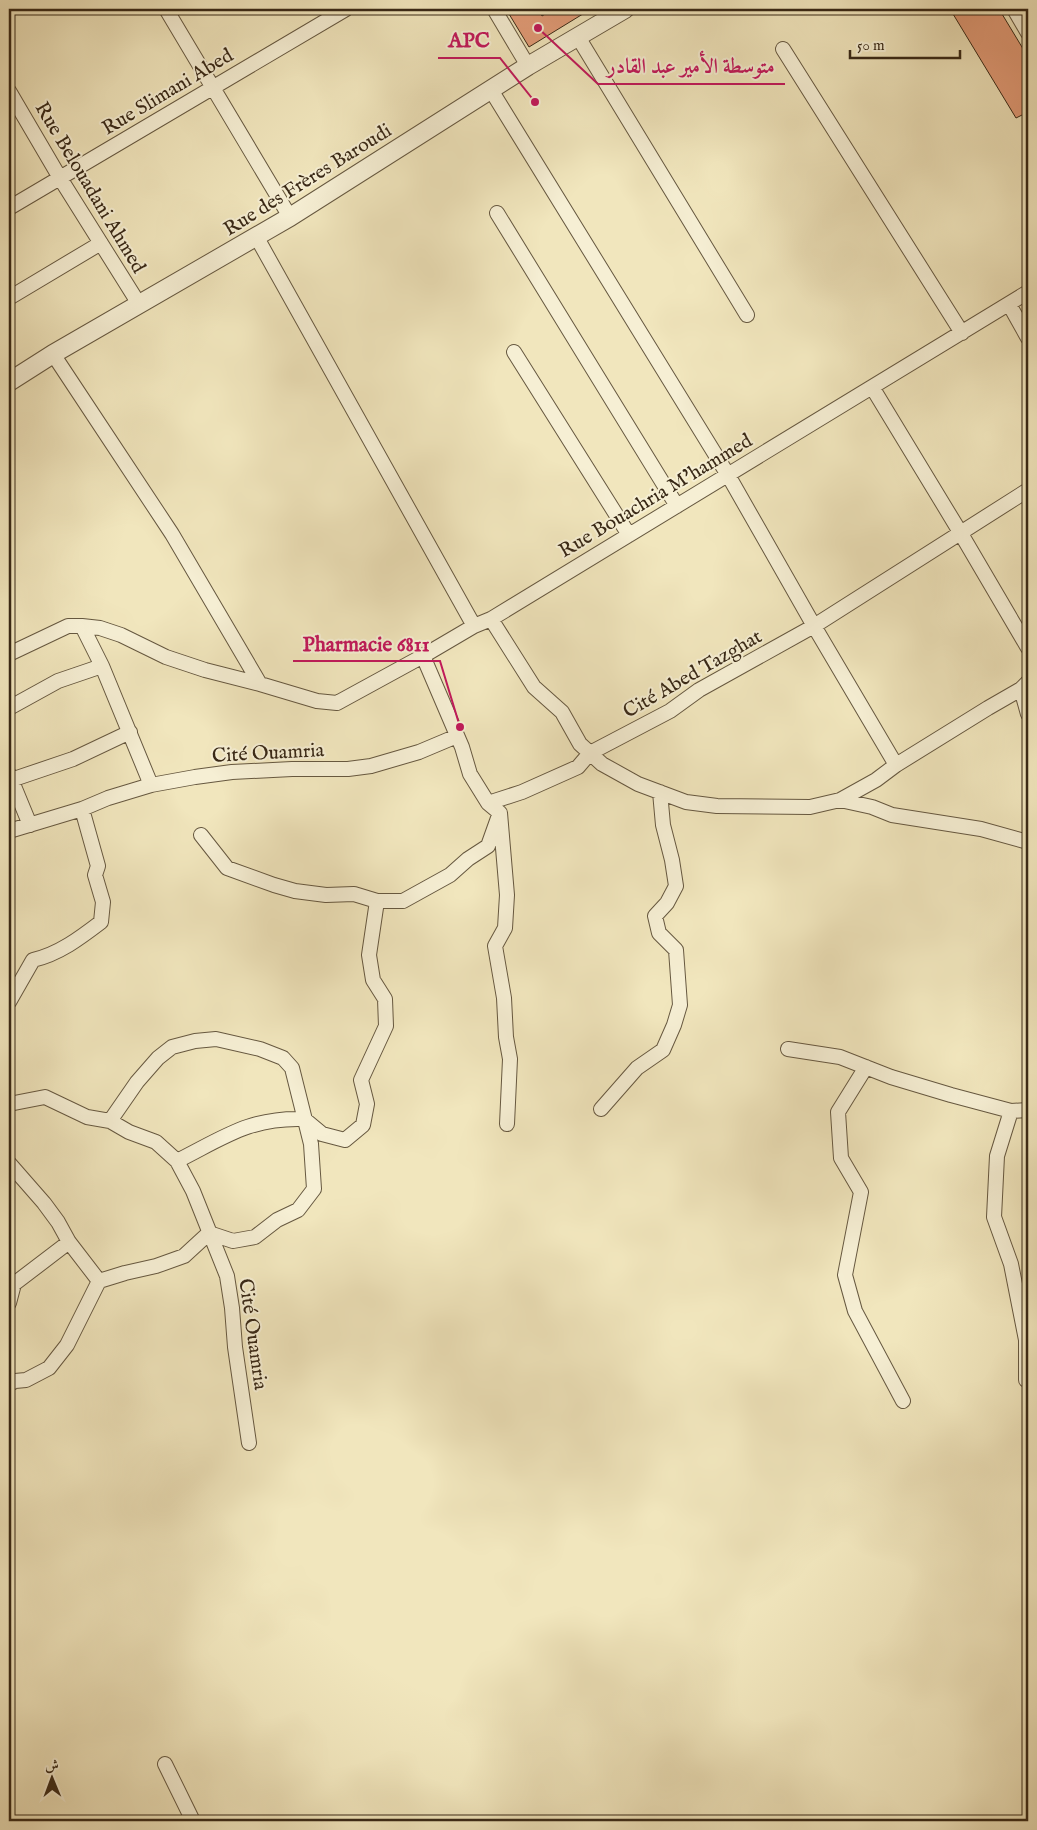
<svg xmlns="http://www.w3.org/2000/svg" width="1037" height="1830" font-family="'IM FELL English',Amiri,serif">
<rect width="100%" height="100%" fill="#f1e6bd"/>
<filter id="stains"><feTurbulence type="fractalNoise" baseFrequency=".004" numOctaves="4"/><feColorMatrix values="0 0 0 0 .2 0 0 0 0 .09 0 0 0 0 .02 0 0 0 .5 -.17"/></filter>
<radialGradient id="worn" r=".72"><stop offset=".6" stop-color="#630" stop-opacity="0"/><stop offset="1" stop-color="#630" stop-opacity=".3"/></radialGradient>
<path fill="#e39c78" stroke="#382816" d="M506 9H538L542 16 553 9H591L529 47Z
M950 9H999L1028 57V112L1016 118Z"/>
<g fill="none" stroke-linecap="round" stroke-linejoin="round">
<g stroke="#665840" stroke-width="16">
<path id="minor" d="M166 9 290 217
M494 9 528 66
M1014 9 1028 33
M578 37 747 315
M783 49 962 333
M491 90 728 475 814 626 896 765
M9 91 60 178 139 304
M9 208 346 9
M497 213 677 506
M256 236 474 626
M9 298 101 243
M1009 304 1028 338
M514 352 629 535
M53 354 172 534 260 684 317 701 337 703 423 656 474 626 491 619 1028 292
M872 387 960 532 1028 648
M491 619 534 687 562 712 580 744 602 764 638 784 686 802 717 806 810 807 840 800 876 780 896 765 988 708 1021 689 1028 682
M82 626 102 666 151 785
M9 654 68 626H82L100 628 121 635 166 657 205 670 260 684
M423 656 462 747 470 774 488 803 500 813 507 895 505 928 495 946 504 998 506 1037 510 1059 507 1124
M1021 689 1028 714
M9 708 58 681 102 666
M9 774 30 825
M11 780 73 759 130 732
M840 800 872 807 892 815 981 829 1028 842
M488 803 522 792 578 767 590 753 670 711 699 690 814 626 1028 490
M9 831 82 809 108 798 151 785 195 777 232 772 292 769H348L371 766 419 752 457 736
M201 835 227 868 274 885 295 891 326 895 354 894 377 901H403L450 875 468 859 488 846 498 818
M9 1002 33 960C59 954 80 938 101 922L103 902 95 875 98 866 82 809
M788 1049 840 1057 891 1077 951 1095 1011 1111 1028 1110
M866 1067 838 1112 841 1158 861 1192 845 1275 855 1311 903 1401
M9 1104 45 1097 87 1117 110 1121 129 1132 156 1142 177 1161 193 1191 227 1276 232 1308 235 1347 249 1443
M601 1109 637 1068 663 1050 674 1025 680 1005 676 950 659 933 655 916 667 903 676 886 672 860 663 825 660 792
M1011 1111 997 1156 994 1217 1011 1264 1026 1340V1380
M304 1119 322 1134 345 1140 363 1125 367 1104 361 1080 386 1026 385 999 373 980 369 955 377 901
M177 1161C223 1138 250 1117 304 1119
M9 1163 44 1203 58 1222 69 1242 99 1281
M9 1303 14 1284 69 1242
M9 1384 15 1381 26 1380 49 1368 67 1345 99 1281 125 1273 156 1266 184 1256 209 1233 233 1241 255 1237 277 1220 298 1210 314 1189 311 1144 292 1068 283 1058 260 1049 216 1039 195 1041 172 1047 158 1058 137 1082 110 1121
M165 1764 193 1821"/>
</g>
<g stroke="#665840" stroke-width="20">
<path id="tertiary" d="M9 382 53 354 290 217 528 66 625 9"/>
</g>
<use href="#minor" stroke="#f6efd4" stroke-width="14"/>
<use href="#tertiary" stroke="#f6efd4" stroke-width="18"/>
</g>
<g text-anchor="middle" stroke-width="4" stroke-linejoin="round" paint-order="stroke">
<g font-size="20" fill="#382816" stroke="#f6efd4">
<text transform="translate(167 91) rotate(-31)" y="7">Rue Slimani Abed</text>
<text transform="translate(307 179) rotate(-32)" y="7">Rue des Frères Baroudi</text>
<text transform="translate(91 187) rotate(59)" y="7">Rue Belouadani Ahmed</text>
<text transform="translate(655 495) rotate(-31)" y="7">Rue Bouachria M'hammed</text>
<text transform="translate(692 673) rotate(-30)" y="7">Cité Abed Tazghat</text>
<text transform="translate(268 752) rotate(-3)" y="7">Cité Ouamria</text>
<text transform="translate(254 1334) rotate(82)" y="7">Cité Ouamria</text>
</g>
</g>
<path fill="none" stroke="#c2185b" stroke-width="2" d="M535 102L500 58H438M538 28L598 84H785M460 727L440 661H293"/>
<g fill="#c2185b" stroke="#f6efd4" stroke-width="2">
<circle cx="535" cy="102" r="5"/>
<circle cx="538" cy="28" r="5"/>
<circle cx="460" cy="727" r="5"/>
</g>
<g font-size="21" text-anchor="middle" font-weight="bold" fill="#c2185b" stroke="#f6efd4" stroke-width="4" stroke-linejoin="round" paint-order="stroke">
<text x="469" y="47">APC</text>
<text x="691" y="73">متوسطة الأمير عبد القادر</text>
<text x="366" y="651">Pharmacie 6811</text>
</g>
<rect width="1037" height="1830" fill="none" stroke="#f1e6bd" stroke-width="30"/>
<rect x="10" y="10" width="1017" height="1810" fill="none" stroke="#382816" stroke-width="2.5"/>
<rect x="15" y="15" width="1007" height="1800" fill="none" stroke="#382816"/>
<g transform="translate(52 1778) rotate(359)" stroke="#f6efd4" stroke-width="4" paint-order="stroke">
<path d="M0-4L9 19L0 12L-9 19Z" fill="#382816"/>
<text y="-8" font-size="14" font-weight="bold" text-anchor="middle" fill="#382816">ش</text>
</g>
<path d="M850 50v8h110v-8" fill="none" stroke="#382816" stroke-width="2.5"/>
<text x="857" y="50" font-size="15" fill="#382816" stroke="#f6efd4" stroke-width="4" paint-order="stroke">50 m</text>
<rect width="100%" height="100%" filter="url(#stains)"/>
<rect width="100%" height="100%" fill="url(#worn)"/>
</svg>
